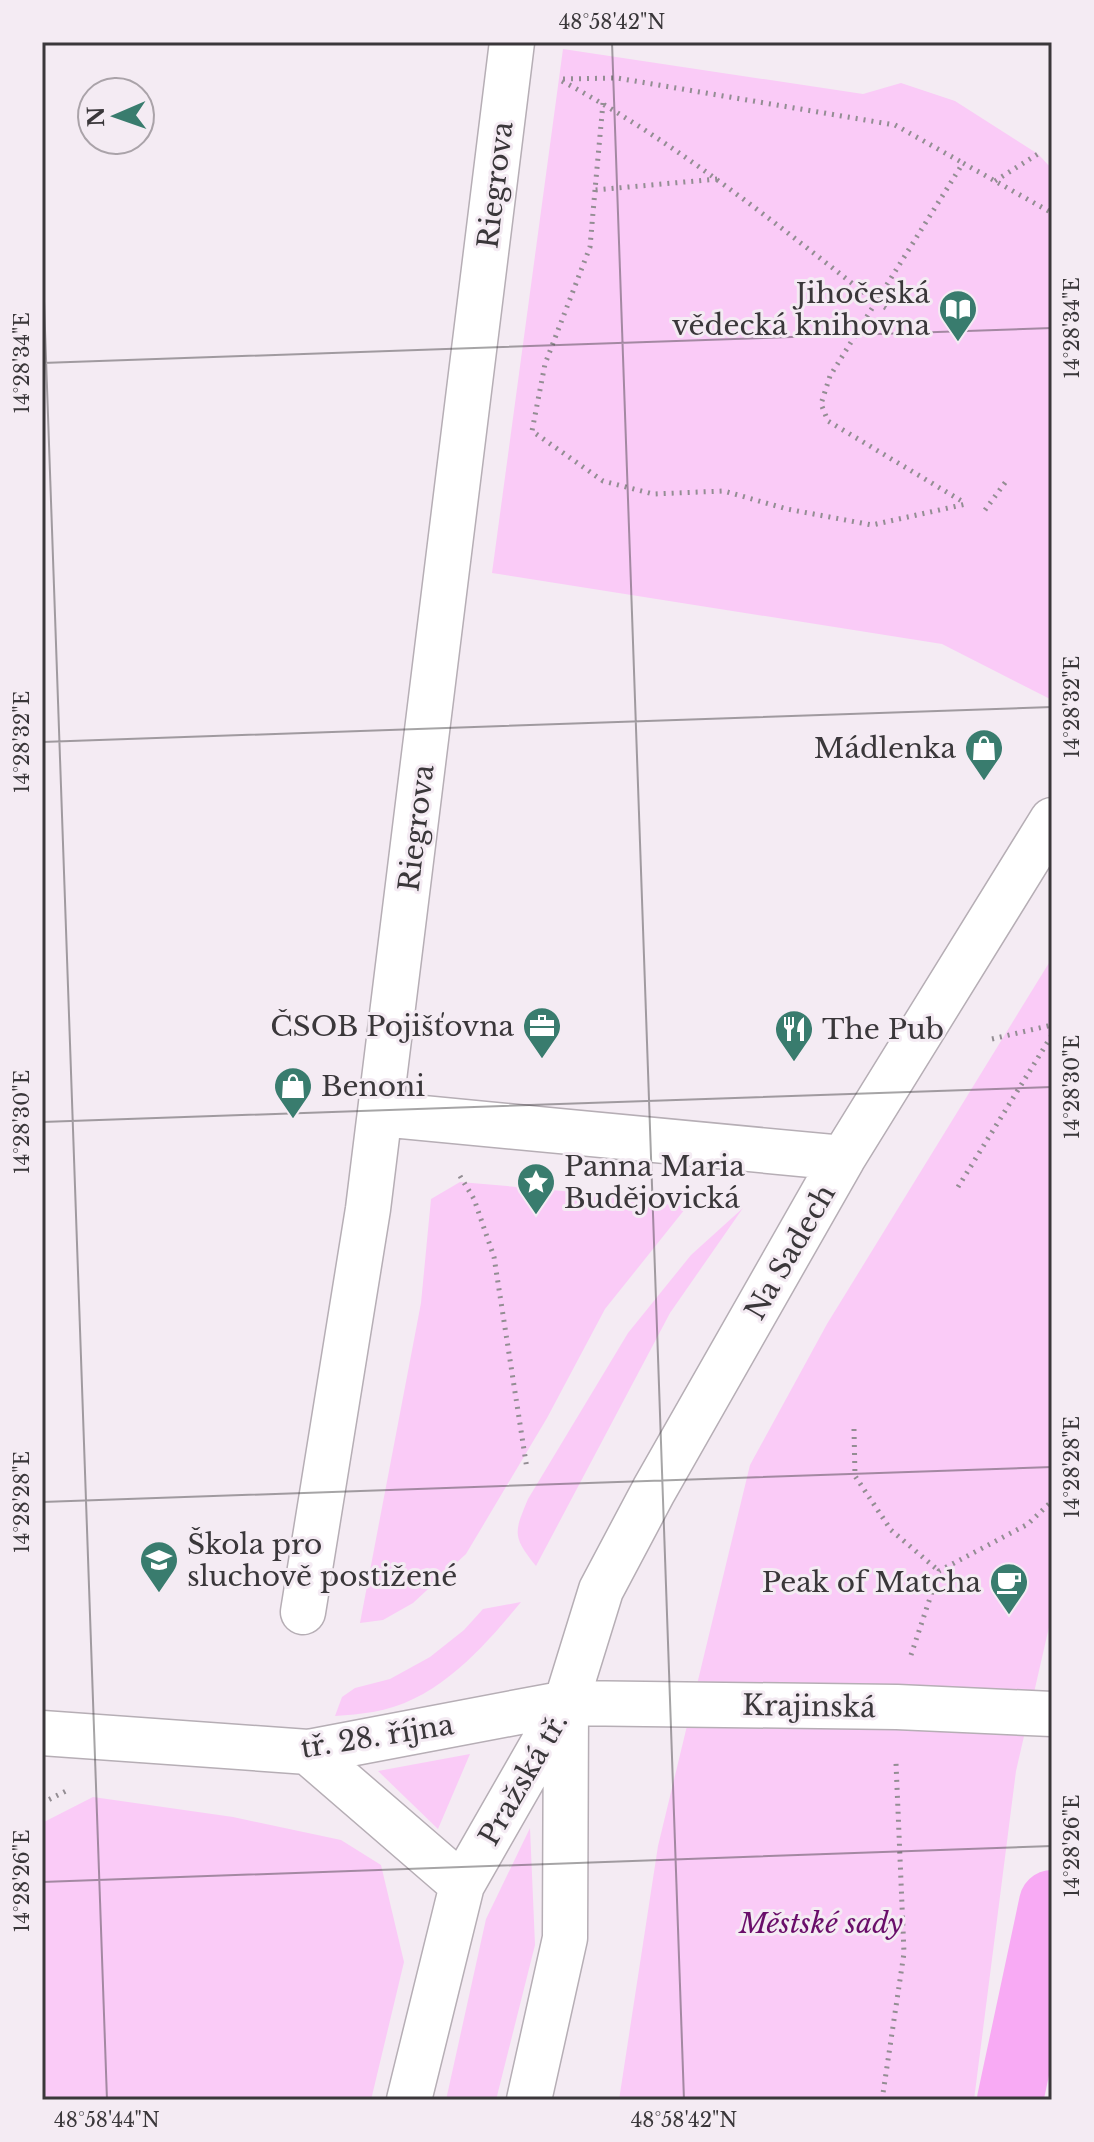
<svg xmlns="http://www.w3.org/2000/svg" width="1094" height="2142" font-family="'Libre Baskerville',serif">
<rect width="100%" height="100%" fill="#f4ebf3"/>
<path fill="#facbf7" d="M563 49 863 94 901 83 955 101 1038 154 1052 169V700L942 644 492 573Z
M1052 958V1614L1016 1771 974 2100H619L658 1846 750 1465 827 1324Z
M460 1182 563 1191 682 1206 685 1209 605 1309 547 1418 466 1554 413 1603 383 1620 360 1623 421 1303 431 1199Z
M743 1208 670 1313 536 1566C512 1536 514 1533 528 1499L628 1333 691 1255Z
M521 1602C482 1649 437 1701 373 1712 361 1714 348 1715 335 1716L342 1697 355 1688 390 1679 430 1657 464 1630 483 1609Z
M470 1754 438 1829 378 1771Z
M93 1797 233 1817 341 1840 381 1865 404 1962 371 2100H42V1823Z
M530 1828 535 1945 496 2100H446L486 1919Z"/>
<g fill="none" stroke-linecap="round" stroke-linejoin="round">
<path stroke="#f8aaf4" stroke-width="66" d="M1010 2100 1052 1903"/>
<g stroke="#b6aeb5" stroke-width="47">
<path id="minor" d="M381 1114 843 1158
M303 1612 368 1209 512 42
M42 1733 308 1752 566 1703 897 1707 1052 1714
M308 1752 462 1885
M409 2100 462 1885 566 1703 601 1590 654 1490 843 1158 1052 820
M529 2100 565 1938 566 1705"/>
</g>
<path stroke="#938d93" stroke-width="5" stroke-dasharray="2 6" stroke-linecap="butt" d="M563 79 617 78 895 125 963 163
M562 81C676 142 775 223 876 302L830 376 821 404 828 421 965 503
M603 103 595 190 718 179
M995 181 1038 154
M595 190 590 247 545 364 532 431 603 481 653 494 724 491 787 509 872 525 966 504
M886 308 876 302 963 163 1052 213
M985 510 1007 480
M992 1039 1052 1025
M460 1176 474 1199 494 1257 527 1469
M958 1187 1052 1035
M854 1429 855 1476 891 1530 939 1571
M911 1655 939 1571 1028 1524 1052 1501
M42 1803 66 1791
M882 2100 904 1953 896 1763"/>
<use href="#minor" stroke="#fff" stroke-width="44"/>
</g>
<path fill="none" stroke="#3a373a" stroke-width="2" stroke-opacity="0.45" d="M612 42 684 2100M42 244 107 2100M42 363 1052 328M42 742 1052 707M42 1122 1052 1087M42 1502 1052 1467M42 1882 1052 1846"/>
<defs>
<g id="library-pin" transform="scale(2)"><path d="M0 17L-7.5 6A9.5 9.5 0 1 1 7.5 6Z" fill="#397c6e" stroke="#f4ebf3"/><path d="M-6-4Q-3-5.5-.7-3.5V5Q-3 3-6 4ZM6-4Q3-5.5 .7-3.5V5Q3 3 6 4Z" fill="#fff"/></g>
<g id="shop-pin" transform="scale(2)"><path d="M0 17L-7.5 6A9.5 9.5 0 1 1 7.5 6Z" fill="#397c6e" stroke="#f4ebf3"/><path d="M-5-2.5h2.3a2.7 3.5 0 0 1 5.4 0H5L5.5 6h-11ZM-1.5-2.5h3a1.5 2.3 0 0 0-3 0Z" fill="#fff"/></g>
<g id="office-pin" transform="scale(2)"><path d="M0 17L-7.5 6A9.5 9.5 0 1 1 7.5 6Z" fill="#397c6e" stroke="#f4ebf3"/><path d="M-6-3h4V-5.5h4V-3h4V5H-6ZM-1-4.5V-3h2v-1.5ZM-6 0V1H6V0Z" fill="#fff"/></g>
<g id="restaurant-pin" transform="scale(2)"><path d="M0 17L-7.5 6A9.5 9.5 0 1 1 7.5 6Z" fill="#397c6e" stroke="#f4ebf3"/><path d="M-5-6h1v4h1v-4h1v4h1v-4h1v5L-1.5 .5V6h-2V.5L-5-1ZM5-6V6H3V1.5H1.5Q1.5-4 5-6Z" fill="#fff"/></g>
<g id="sight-pin" transform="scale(2)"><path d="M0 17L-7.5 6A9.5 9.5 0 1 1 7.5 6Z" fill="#397c6e" stroke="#f4ebf3"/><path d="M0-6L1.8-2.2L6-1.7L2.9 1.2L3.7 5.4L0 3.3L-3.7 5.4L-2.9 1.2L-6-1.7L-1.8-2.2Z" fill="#fff"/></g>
<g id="school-pin" transform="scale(2)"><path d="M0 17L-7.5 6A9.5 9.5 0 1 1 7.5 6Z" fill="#397c6e" stroke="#f4ebf3"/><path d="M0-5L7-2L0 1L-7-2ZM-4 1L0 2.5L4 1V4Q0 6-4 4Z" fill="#fff"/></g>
<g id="cafe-pin" transform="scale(2)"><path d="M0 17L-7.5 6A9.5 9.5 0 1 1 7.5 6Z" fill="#397c6e" stroke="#f4ebf3"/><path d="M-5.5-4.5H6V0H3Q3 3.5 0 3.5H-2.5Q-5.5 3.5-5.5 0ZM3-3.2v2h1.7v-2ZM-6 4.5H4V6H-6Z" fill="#fff"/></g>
</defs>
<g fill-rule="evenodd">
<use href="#library-pin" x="958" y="309"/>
<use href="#shop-pin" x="984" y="748"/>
<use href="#office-pin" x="542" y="1026"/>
<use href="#restaurant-pin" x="794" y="1029"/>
<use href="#shop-pin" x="293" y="1086"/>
<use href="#sight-pin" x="536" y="1182"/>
<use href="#school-pin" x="159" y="1560"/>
<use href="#cafe-pin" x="1009" y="1582"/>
</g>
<g text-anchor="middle" stroke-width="6" stroke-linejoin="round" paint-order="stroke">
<g font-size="28" fill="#3a373a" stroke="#f4ebf3">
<text transform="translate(495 185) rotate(-83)" y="10">Riegrova</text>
<text transform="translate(416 828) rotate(-83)" y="10">Riegrova</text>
<text transform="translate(790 1252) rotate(-60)" y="10">Na Sadech</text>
<text transform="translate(809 1706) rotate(1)" y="10">Krajinská</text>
<text transform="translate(377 1736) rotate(-9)" y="10">tř. 28. října</text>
<text transform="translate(523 1779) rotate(-60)" y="10">Pražská tř.</text>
</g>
<g font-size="28" fill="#3a373a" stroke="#f4ebf3" text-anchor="end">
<text x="930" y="303">Jihočeská<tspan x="930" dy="32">vědecká knihovna</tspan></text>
<text x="956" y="758">Mádlenka</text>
<text x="514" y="1036">ČSOB Pojišťovna</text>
<text x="822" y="1039" text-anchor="start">The Pub</text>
<text x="321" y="1096" text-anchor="start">Benoni</text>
<text x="564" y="1176" text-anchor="start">Panna Maria<tspan x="564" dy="32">Budějovická</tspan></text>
<text x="187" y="1554" text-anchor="start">Škola pro<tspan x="187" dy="32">sluchově postižené</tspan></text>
<text x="981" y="1592">Peak of Matcha</text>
</g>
<g font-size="28" font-style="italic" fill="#6a0e6a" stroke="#f4ebf3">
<text x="821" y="1933">Městské sady</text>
</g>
</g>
<rect width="1094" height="2142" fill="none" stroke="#f4ebf3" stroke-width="88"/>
<g transform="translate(116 116) rotate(268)"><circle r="38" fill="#f4ebf3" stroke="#aaa3a9" stroke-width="2"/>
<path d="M0-6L14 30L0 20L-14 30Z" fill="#397c6e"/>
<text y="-12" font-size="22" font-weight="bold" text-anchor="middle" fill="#3a373a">N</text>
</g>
<rect x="44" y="44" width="1006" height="2054" fill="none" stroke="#3a373a" stroke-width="3"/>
<g font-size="20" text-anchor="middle" fill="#3a373a">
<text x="612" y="29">48°58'42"N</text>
<text transform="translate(1072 328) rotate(-90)" y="7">14°28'34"E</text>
<text transform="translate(22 363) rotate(-90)" y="7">14°28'34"E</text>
<text transform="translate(1072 707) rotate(-90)" y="7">14°28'32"E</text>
<text transform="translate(22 742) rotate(-90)" y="7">14°28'32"E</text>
<text transform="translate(1072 1087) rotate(-90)" y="7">14°28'30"E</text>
<text transform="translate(22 1122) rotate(-90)" y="7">14°28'30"E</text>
<text transform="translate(1072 1467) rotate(-90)" y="7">14°28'28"E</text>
<text transform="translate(22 1502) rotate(-90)" y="7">14°28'28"E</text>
<text transform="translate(1072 1846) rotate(-90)" y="7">14°28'26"E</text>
<text transform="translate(22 1881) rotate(-90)" y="7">14°28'26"E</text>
<text x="107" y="2127">48°58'44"N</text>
<text x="684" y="2127">48°58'42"N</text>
</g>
</svg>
